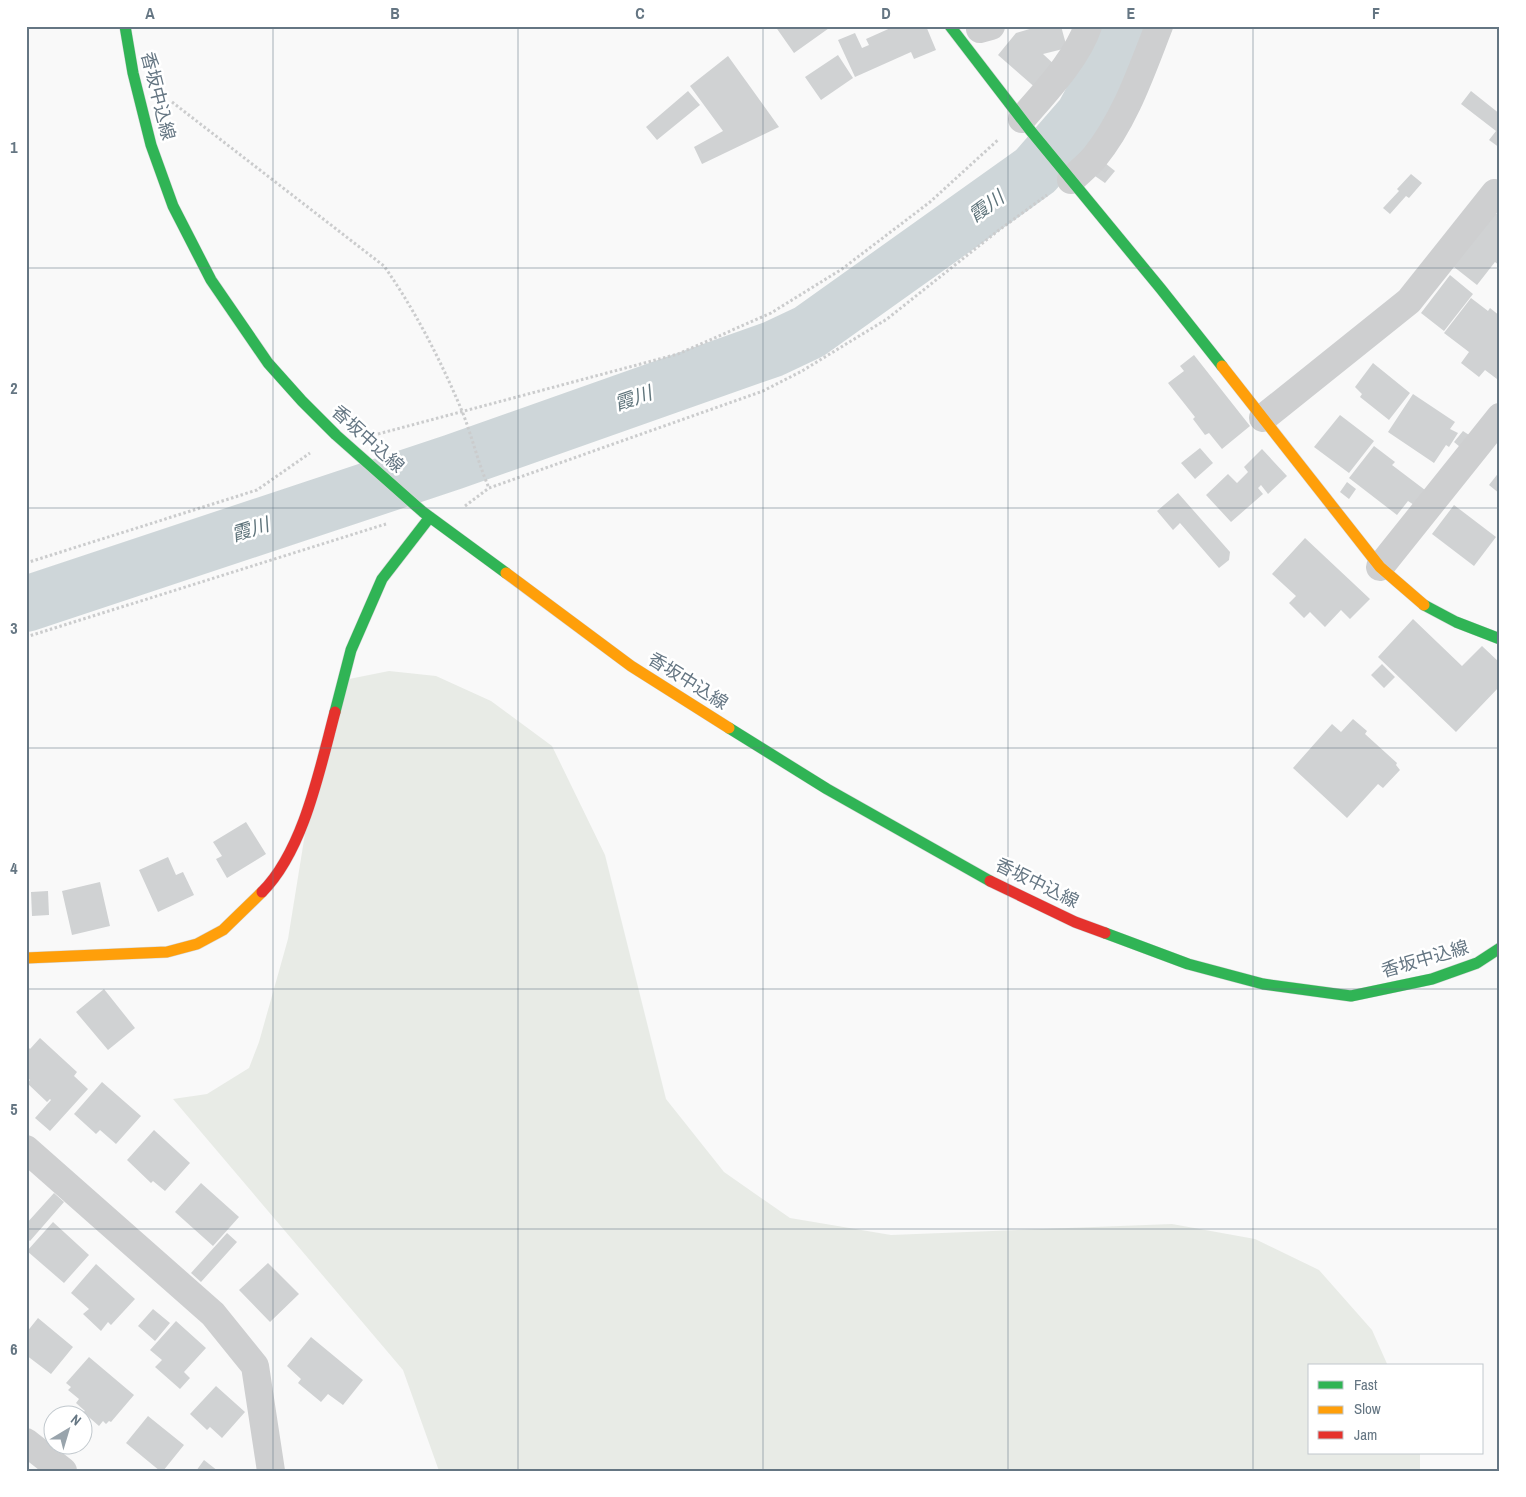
<svg xmlns="http://www.w3.org/2000/svg" width="1526" height="1497" font-family="'Archivo Narrow','Noto Sans JP',sans-serif">
<rect width="100%" height="100%" fill="#f9f9f9"/>
<path fill="#e8ebe6" d="M389 671 436 676 491 701 552 746 605 855 666 1099 724 1172 790 1218 891 1235 1172 1224 1255 1239 1319 1270 1372 1330 1388 1366H1310V1453H1420V1471H439L403 1370 173 1099 207 1094 249 1068 259 1042 288 939 319 747 349 679Z"/>
<g fill="none" stroke-linecap="round" stroke-linejoin="round">
<path stroke="#ced6d9" stroke-width="56" d="M26 604 453 462 773 349 809 332 1035 171 1083 116 1132 26"/>
</g>
<path fill="#d0d2d3" d="M775 26H832L794 53Z
M895 26H926L936 50 914 59 911 52 855 77 838 40 855 33 862 48 869 45 866 39Z
M1040 26H1061L1067 48 1043 54 1057 67 1038 90 998 55 1016 33Z
M838 55 853 78 821 100 805 77Z
M728 56 779 127 702 164 694 147 723 131 690 86Z
M688 91 700 105 657 140 646 127Z
M1471 91 1500 114V148L1489 140 1496 131 1461 104Z
M1105 163 1115 171 1105 183 1095 176Z
M1411 174 1422 183 1409 198 1406 196 1390 214 1383 208 1399 191 1397 189Z
M1491 210 1500 216V266L1495 262 1477 285 1449 263Z
M1450 275 1473 294 1444 331 1421 313Z
M1471 298 1488 311 1490 308 1500 316V376L1497 379 1485 370 1479 377 1461 363 1469 352 1444 333Z
M1194 355 1250 426 1222 449 1209 433 1205 435 1193 419 1195 417 1168 383 1184 371 1180 366Z
M1373 363 1410 393 1389 420 1360 397 1362 394 1355 387Z
M1413 394 1455 422 1450 429 1458 433 1449 447 1446 445 1434 463 1388 432Z
M1340 415 1374 441 1349 473 1314 447Z
M1463 431 1469 435 1460 447 1454 442Z
M1374 446 1395 462 1392 465 1425 490 1414 505 1408 501 1397 515 1349 478Z
M1200 448 1213 463 1195 479 1181 463Z
M1262 449 1287 476 1268 494 1261 485 1258 488 1263 494 1231 522 1206 495 1228 474 1237 483 1248 472 1244 467Z
M1500 471V494L1489 485Z
M1347 482 1356 489 1349 499 1340 492Z
M1178 493 1230 552 1229 560 1219 568 1180 523 1173 530 1157 511Z
M1454 505 1496 537 1474 566 1432 534Z
M1305 538 1370 599 1350 619 1341 610 1325 627 1310 612 1304 618 1289 603 1296 596 1272 574Z
M1413 619 1462 666 1482 646 1500 663V686L1456 732 1378 657Z
M1382 664 1395 677 1384 688 1371 675Z
M1353 719 1367 731 1365 734 1397 763 1396 765 1400 770 1383 788 1378 784 1347 818 1293 768 1332 724 1341 732Z
M246 822 266 854 227 878 216 859 222 856 213 842Z
M168 857 176 875 183 872 194 895 158 912 139 870Z
M100 882 110 926 72 935 62 891Z
M48 891 49 915 32 916 31 892Z
M104 989 135 1028 108 1050 76 1012Z
M40 1038 77 1072 74 1076 88 1089 50 1131 35 1118 51 1100 50 1099 47 1102 27 1083 30 1080 26 1076V1049L28 1047 30 1049Z
M102 1082 141 1116 116 1144 100 1130 96 1134 74 1114Z
M154 1130 190 1163 165 1191 153 1181 151 1183 127 1160Z
M201 1183 239 1217 213 1246 175 1212Z
M54 1193 64 1202 30 1241 26 1238V1224Z
M53 1222 89 1255 64 1283 27 1251Z
M227 1233 237 1242 201 1282 191 1273Z
M268 1263 299 1294 270 1322 239 1290Z
M96 1264 135 1299 111 1325 108 1322 101 1331 83 1314 89 1309 71 1293Z
M153 1309 170 1323 155 1341 138 1326Z
M38 1318 73 1347 51 1374 26 1355V1333Z
M176 1321 206 1348 184 1372 190 1378 180 1389 155 1367 162 1360 150 1350Z
M311 1337 363 1380 343 1405 328 1394 321 1402 298 1383 301 1379 287 1366Z
M89 1357 134 1395 111 1422 109 1421 106 1424 103 1421 99 1426 83 1412 85 1411 76 1403 79 1399 68 1390 71 1387 66 1383Z
M216 1386 245 1412 222 1438 210 1427 207 1430 190 1414Z
M148 1416 184 1445 163 1471H160L126 1443Z
M204 1460 218 1471H196Z"/>
<g fill="none" stroke-linecap="round" stroke-linejoin="round">
<g stroke="#d5d6d7" stroke-width="12">
<path id="fast" d="M125 26 133 73 151 145 173 206 211 280 268 363 302 401 336 435 423 512 506 573
M950 26 1030 130 1161 289 1222 366
M1424 605 1456 622 1500 639
M335 712 351 650 382 579 430 517
M729 728 827 789 990 881
M1105 933 1188 964 1263 984 1351 996 1432 979 1477 963 1500 948"/>
</g>
<g stroke="#d5d6d7" stroke-width="12">
<path id="slow" d="M1222 366 1380 567 1424 605
M506 573 631 666 729 728
M26 958 167 952 197 944 223 930 262 892"/>
</g>
<g stroke="#d5d6d7" stroke-width="12">
<path id="jam" d="M990 881 1075 922 1105 933
M262 892C304 850 320 768 335 712"/>
</g>
<path stroke="#cbcccd" stroke-width="3" stroke-dasharray="2.5 2.5" stroke-linecap="butt" d="M172 102 384 266C415 310 441 361 462 411 472 436 478 463 489 488
M378 434 678 354 771 313 842 269 930 202 999 139
M465 506 489 488 763 391 802 371 887 319 999 230 1047 195
M26 563 257 490 310 453
M26 637 386 524"/>
<path stroke="#cecfd0" stroke-width="28" d="M980 29 991 26
M1022 119C1044 93 1077 59 1088 26
M1071 180C1078 173 1087 166 1094 158 1125 120 1141 72 1159 26
M1263 418 1409 301 1495 193
M1380 567 1500 417
M26 1149 213 1314 255 1366 271 1471
M26 1442 63 1471"/>
<use href="#fast" stroke="#30b455" stroke-width="11"/>
<use href="#slow" stroke="#ff9f0a" stroke-width="11"/>
<use href="#jam" stroke="#e5322d" stroke-width="11"/>
</g>
<path fill="none" stroke="#657683" stroke-width="1" stroke-opacity="0.55" d="M273 26V1471M518 26V1471M763 26V1471M1008 26V1471M1253 26V1471M26 268H1500M26 508H1500M26 748H1500M26 989H1500M26 1229H1500"/>
<g text-anchor="middle" stroke-width="5" stroke-linejoin="round" paint-order="stroke">
<g font-size="18" fill="#657683" stroke="#fff">
<text transform="translate(158 96) rotate(76)" y="6">香坂中込線</text>
<text transform="translate(368 439) rotate(42)" y="6">香坂中込線</text>
<text transform="translate(688 681) rotate(32)" y="6">香坂中込線</text>
<text transform="translate(1037 883) rotate(26)" y="6">香坂中込線</text>
<text transform="translate(1425 959) rotate(-16)" y="6">香坂中込線</text>
</g>
<g font-size="19" font-style="italic" fill="#60757c" stroke="#fff">
<text transform="translate(986 206) rotate(-36)" y="7">霞川</text>
<text transform="translate(633 398) rotate(-19)" y="7">霞川</text>
<text transform="translate(250 529) rotate(-18)" y="7">霞川</text>
</g>
</g>
<rect width="1526" height="1497" fill="none" stroke="#ffffff" stroke-width="55"/>
<rect x="1308" y="1364" width="175" height="90" fill="#ffffff" stroke="#c1c8cd"/>
<rect x="1318" y="1381" width="25" height="8" fill="#30b455" stroke="#c1c8cd"/>
<text x="1354" y="1390" font-size="15" fill="#657683">Fast</text>
<rect x="1318" y="1406" width="25" height="8" fill="#ff9f0a" stroke="#c1c8cd"/>
<text x="1354" y="1414" font-size="15" fill="#657683">Slow</text>
<rect x="1318" y="1431" width="25" height="8" fill="#e5322d" stroke="#c1c8cd"/>
<text x="1354" y="1440" font-size="15" fill="#657683">Jam</text>
<g transform="translate(68 1430) rotate(38)"><circle r="24" fill="#ffffff" stroke="#c1c8cd"/>
<path d="M0-4L9 19L0 12L-9 19Z" fill="#99a4ac"/>
<text y="-8" font-size="14" font-weight="bold" text-anchor="middle" fill="#657683">N</text>
</g>
<rect x="28" y="28" width="1470" height="1442" fill="none" stroke="#657683" stroke-width="2"/>
<g font-size="16" text-anchor="middle" font-weight="bold" fill="#657683">
<text x="150" y="19">A</text>
<text x="395" y="19">B</text>
<text x="640" y="19">C</text>
<text x="886" y="19">D</text>
<text x="1131" y="19">E</text>
<text x="1376" y="19">F</text>
<text x="14" y="153">1</text>
<text x="14" y="394">2</text>
<text x="14" y="634">3</text>
<text x="14" y="874">4</text>
<text x="14" y="1115">5</text>
<text x="14" y="1355">6</text>
</g>
</svg>
